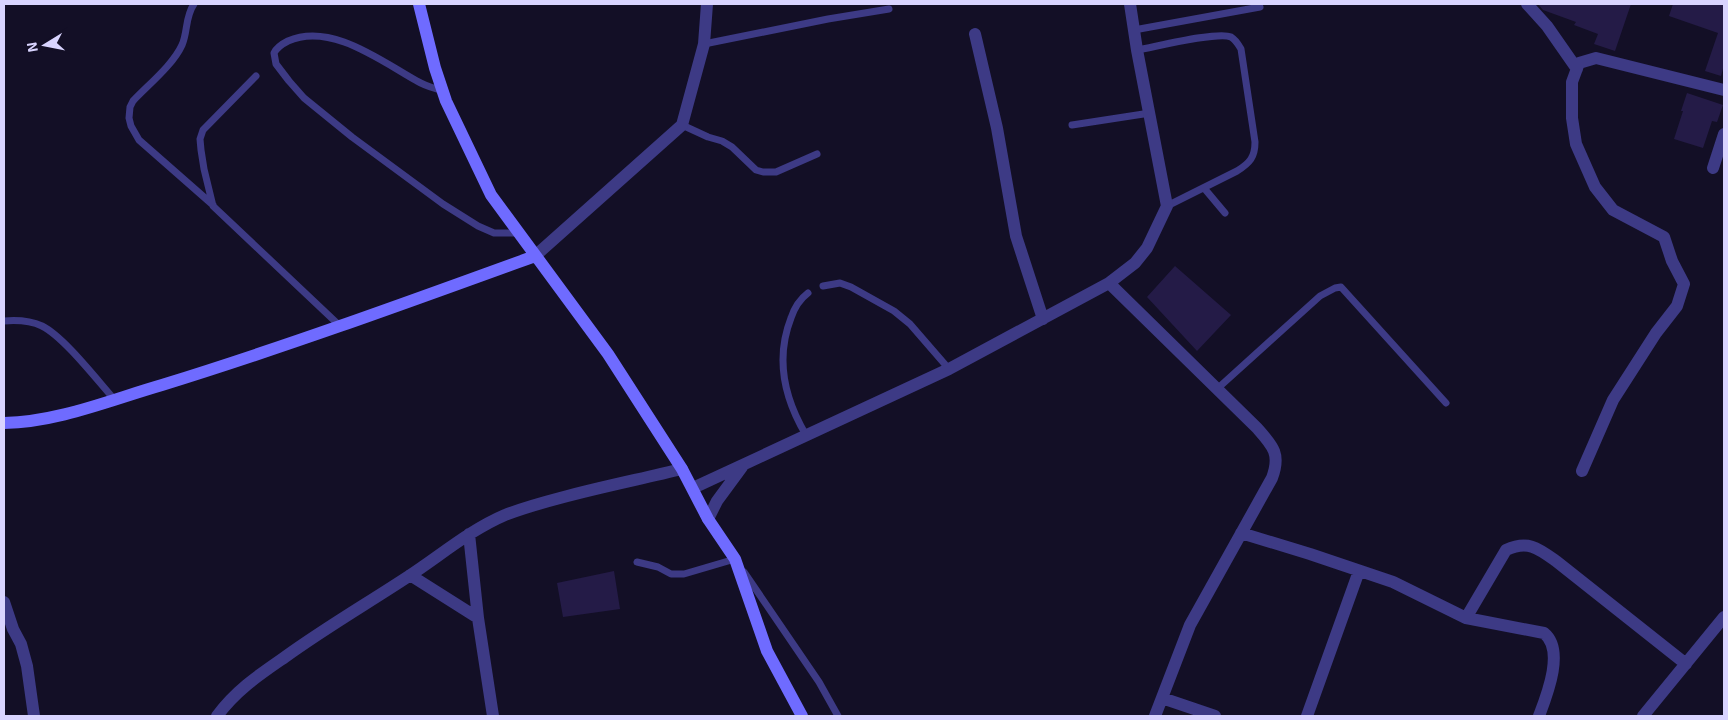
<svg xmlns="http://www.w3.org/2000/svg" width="1728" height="720" font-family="'Exo 2',sans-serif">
<rect width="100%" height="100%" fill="#130f26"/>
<path fill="#241b47" d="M1538 4H1631L1615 51 1594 44 1598 34 1574 25 1576 22 1543 10Z
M1673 4H1724V65L1721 76 1705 71 1718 33 1669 16Z
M1687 93 1723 105 1717 122 1712 121 1703 148 1674 139 1683 111H1681Z
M1175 266 1231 315 1197 351 1147 297Z
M614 571 620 609 563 617 557 583Z"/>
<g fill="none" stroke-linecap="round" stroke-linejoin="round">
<path stroke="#3d3a85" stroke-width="7" d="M194 4C185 17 188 31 182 45 173 65 148 85 133 101L130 107 129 118 131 126 139 140 213 205
M1134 30 1260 7
M704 44 828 19 889 9
M1137 50C1155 47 1218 31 1231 37 1236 40 1238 44 1241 49L1255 142C1255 157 1250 163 1237 171L1167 206
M256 76 203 130 200 139 201 150 204 169 213 206 340 326
M443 91C434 88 425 86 417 81 381 61 331 22 288 41 282 44 277 47 274 53L276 64 289 81 304 98 352 137 443 204 478 226 494 233H519
M682 125 708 137 722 141 732 147 756 170 763 172H776L817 154
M1072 125 1150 113
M1204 188 1225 213
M823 286 840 283 851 287 894 311 910 324 949 369
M4 321C16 320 31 321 42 326 64 337 97 380 114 399
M1217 389 1320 296 1335 288 1341 287 1446 403
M806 435C784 398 775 359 791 318 794 309 800 299 808 293
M637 562 658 567 671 574H684L735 559 737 561
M744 572 819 682 838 716"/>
<path stroke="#3d3a85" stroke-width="12" d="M1527 4 1547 26 1577 69
M975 34 997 128 1016 236 1043 319
M1713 168 1724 134
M535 256 682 125 704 44 707 4
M1109 283 1135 263 1147 248 1167 206 1137 50 1130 4
M1582 471 1613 400 1656 333 1677 306 1684 284 1672 261 1664 237 1613 210 1595 187 1576 144 1572 118V82L1579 63 1596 58 1724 90
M693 488 949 369 1109 283 1257 428C1273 446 1281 454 1272 478L1190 625 1155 716
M708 519 717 501 742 467
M1241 533 1310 554 1393 582 1466 618 1544 633C1565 650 1547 695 1539 716
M469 534 478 618 493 716
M410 575 478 618
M4 602 13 629 21 644 27 666 34 716
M1466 618 1506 550C1528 540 1538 548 1556 561L1686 664
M1162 698 1215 716
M217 716C236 690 259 675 285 657 325 628 368 603 409 576 441 555 470 530 505 515 523 508 541 503 560 498 600 487 641 479 682 469
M1307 716 1359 571
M1643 716 1724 617"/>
<path stroke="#6f6bff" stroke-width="12" d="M419 4 435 68 446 101 491 195 608 354 682 469 708 519 735 559 767 651 802 716
M4 423C58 422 110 400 162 385 288 346 411 301 535 256"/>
</g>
<rect width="1728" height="720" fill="none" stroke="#d9d4ff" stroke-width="10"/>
<g transform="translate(45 45) rotate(260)" stroke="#130f26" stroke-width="4" paint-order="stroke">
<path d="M0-4L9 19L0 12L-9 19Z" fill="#d9d4ff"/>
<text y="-8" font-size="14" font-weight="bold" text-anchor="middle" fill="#d9d4ff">N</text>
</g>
</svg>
